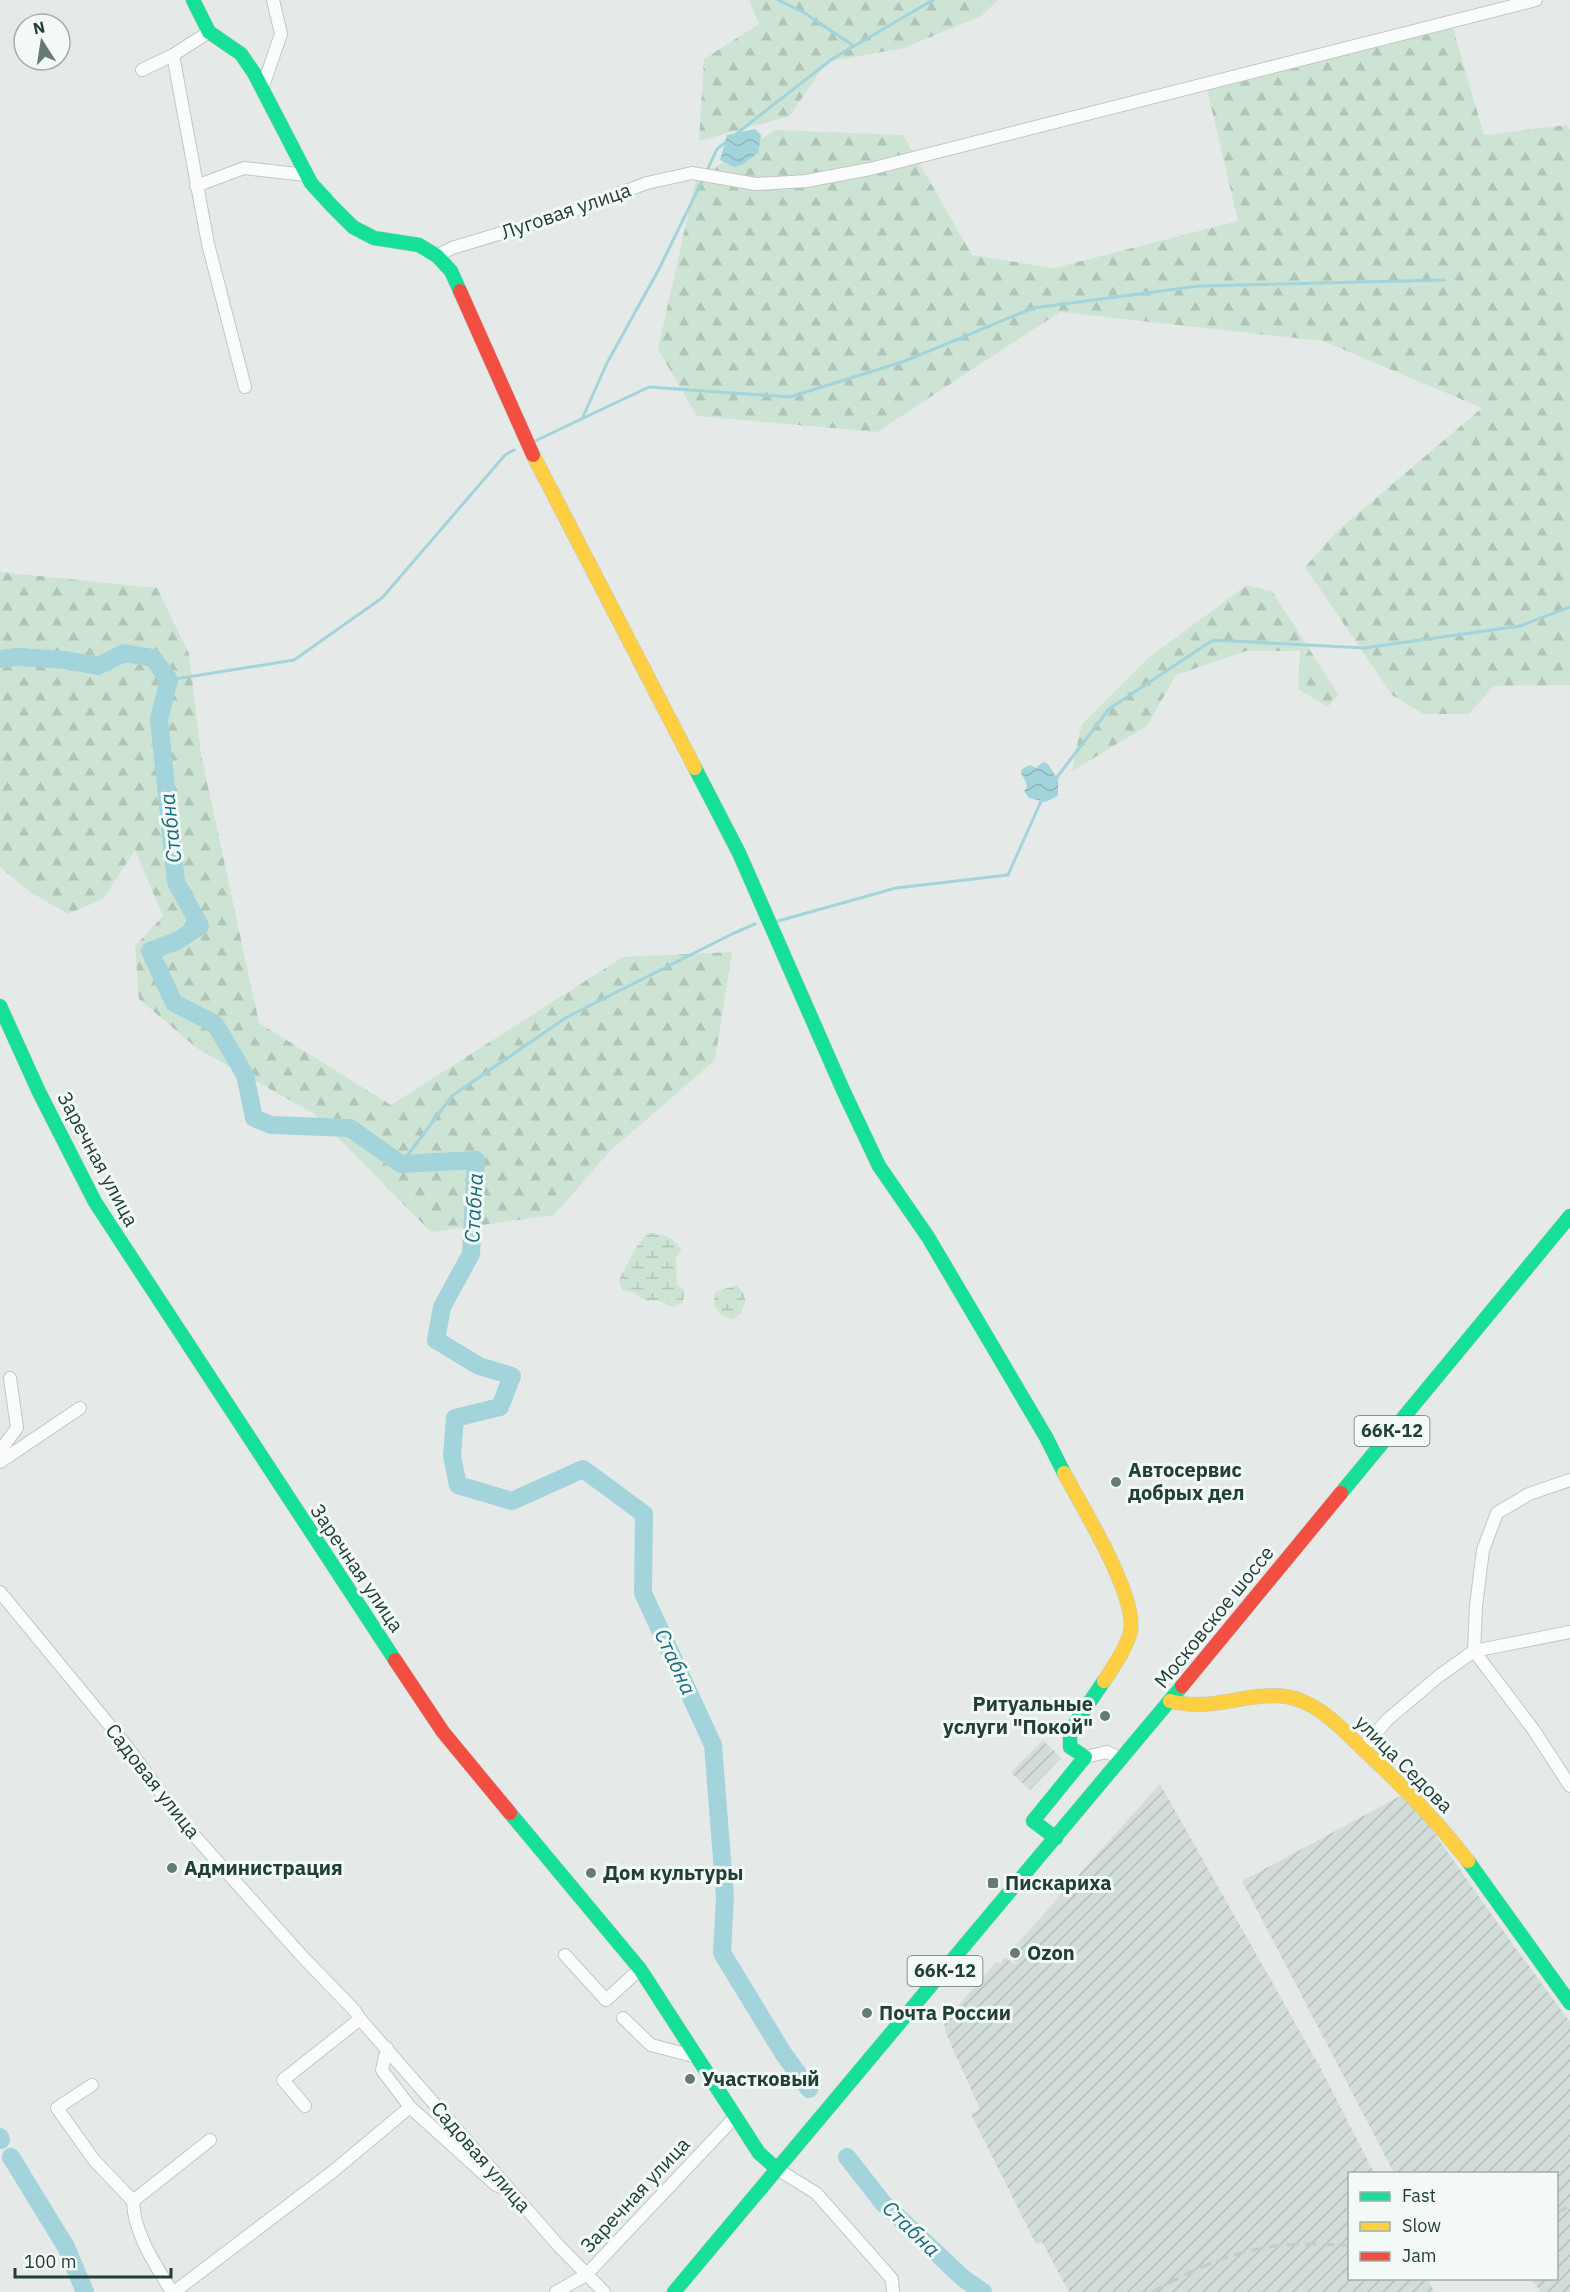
<svg xmlns="http://www.w3.org/2000/svg" width="1570" height="2292" font-family="'IBM Plex Sans',sans-serif">
<defs>
<pattern id="industrial-furrows" width="10" height="10" patternUnits="userSpaceOnUse" patternTransform="scale(1.5)"><rect width="10" height="10" fill="#d2dcd8"/><path d="M-1 1l2-2M0 10L10 0M9 11l2-2" fill="none" stroke="#b4beba"/></pattern>
<pattern id="forest-firs" width="22" height="20" patternUnits="userSpaceOnUse" patternTransform="scale(1.5)"><rect width="22" height="20" fill="#cde4d4"/><path d="M5 1l3.5 6h-7zM16 11l3.5 6h-7z" fill="#b0c5b7"/></pattern>
<pattern id="wetland-marsh" width="20" height="14" patternUnits="userSpaceOnUse" patternTransform="scale(1.5)"><rect width="20" height="14" fill="#cde4d4"/><path d="M1 5h8M5 5V1M11 12h8M15 12V8" fill="none" stroke="#b0c5b7"/></pattern>
<pattern id="water-waves" width="16" height="10" patternUnits="userSpaceOnUse" patternTransform="scale(1.5)"><rect width="16" height="10" fill="#a3d3db"/><path d="M0 5q4-4 8 0t8 0" fill="none" stroke="#8cb6bd"/></pattern>
</defs>
<rect width="100%" height="100%" fill="#e5eae8"/>
<path fill="url(#industrial-furrows)" d="M1043 1740 1061 1758 1030 1790 1011 1773Z
M1160 1784 1320 2067 1374 2173 1350 2174V2278L1428 2279 1434 2292H1069L1042 2242 1036 2244 971 2114 980 2109 947 2036 944 2022 997 1961 1000 1964 1005 1957 1015 1965 1016 1963 1007 1955Z
M1406 1793 1506 1935 1570 2022V2292H1541L1531 2279 1556 2278V2174L1394 2173 1242 1881Z"/>
<path fill="url(#forest-firs)" d="M749 0H998L981 16 904 48 826 62 790 116 699 141 704 59 759 24Z
M1452 25 1484 135 1567 125 1570 130V685L1494 686 1469 714H1423L1392 695 1305 567 1337 531 1482 408 1323 341 1060 312 877 432 697 416 658 349 696 179 776 130 903 135 972 255 1054 268 1238 221 1207 89Z
M0 572 157 588 189 654 201 754 259 1023 391 1105 623 957 732 952 715 1060 611 1150 554 1215 431 1232 313 1113 198 1049 139 999 135 946 163 916 135 850 103 899 68 914 30 892 0 867Z
M1247 585 1272 591 1338 694 1328 707 1298 689 1300 651H1246L1176 675 1147 726 1072 771 1081 725 1147 659Z"/>
<path fill="url(#wetland-marsh)" d="M648 1233C665 1233 671 1237 682 1250L676 1257 677 1284 685 1291 683 1302 673 1307 657 1300 646 1301 632 1292 622 1290 619 1280 637 1246Z
M737 1285C748 1298 746 1299 741 1314L731 1319 721 1315 714 1306 715 1292Z"/>
<path fill="url(#water-waves)" d="M755 129 761 135 758 153 742 165 734 167 720 160 727 135Z
M1043 762 1048 764 1058 780V796L1045 802 1029 798 1024 791 1027 788 1026 782 1021 773 1022 769 1030 765 1036 768Z"/>
<g fill="none" stroke-linecap="round" stroke-linejoin="round">
<path stroke="#a3d3db" stroke-width="3" d="M778 0 803 12 854 46
M736 134 832 59 933 0
M706 173 717 149 726 142
M582 419 607 363 659 269 703 179
M535 441 649 387 790 397 905 361 1033 308 1199 286 1444 280
M169 680 294 660 382 598 505 455 514 450
M1054 781 1109 709 1213 640 1364 648 1520 626 1570 607
M778 921 896 888 1008 875 1042 799
M401 1164 452 1096 567 1017 732 934 755 924"/>
<path stroke="#a3d3db" stroke-width="18" d="M0 659 17 657 65 660 98 666 124 653 153 658 169 680 159 719 176 882 200 926 177 941 150 951 174 1003 215 1024 245 1075 254 1118 271 1125 350 1128 401 1164 476 1160 471 1254 442 1307 436 1340 479 1366 512 1376 500 1407 455 1418 452 1456 458 1485 512 1501 583 1469 644 1514 643 1593 713 1745 725 1897 722 1953 783 2053 809 2089
M0 2137 1 2140
M11 2157 66 2247 85 2292
M847 2157 883 2203 963 2278 983 2292"/>
<g stroke="#c2c7c5" stroke-width="14">
<path id="street" d="M209 32 173 55 208 244 245 387
M142 70 173 55
M262 89 281 34 273 0
M196 186 244 168 306 175
M437 256 452 248 562 215 647 183 692 173 756 184 806 181 870 169 1536 0
M0 1451 17 1428 10 1378
M0 1462 80 1408
M1570 1480 1529 1494 1497 1513 1483 1550 1476 1606 1474 1651 1533 1729 1570 1786
M0 1592 125 1744 183 1823 301 1955 355 2011 360 2019 558 2245 604 2292
M1363 1748 1387 1720 1439 1676 1474 1651 1570 1632
M1085 1757 1107 1752 1122 1759
M565 1955 606 2000 640 1969
M623 2018 651 2045 697 2057
M387 2048 382 2070 410 2107 496 2185 500 2187
M92 2085 57 2108 94 2160 133 2201C134 2234 155 2264 172 2292
M305 2106 283 2080 360 2019
M777 2169 816 2193 892 2279 893 2292
M133 2201 210 2140
M174 2292 331 2173 410 2107
M556 2292 586 2275 735 2117"/>
</g>
<g stroke="#c0c8c5" stroke-width="15">
<path id="fast" d="M193 0 209 32 241 54 254 73 311 183 331 205 353 227 374 238 419 245 437 256 451 271 460 291
M695 768 739 853 843 1090 879 1166 928 1237 1046 1437 1064 1473
M0 1006 39 1092 95 1202 395 1660
M1341 1493 1570 1216
M510 1813 640 1969 759 2153 777 2169
M1056 1838 1033 1821 1085 1757 1070 1747V1731L1104 1681
M1468 1861 1570 2003
M674 2292 1182 1686"/>
</g>
<g stroke="#c0c8c5" stroke-width="15">
<path id="slow" d="M533 455 695 768
M1064 1473C1083 1508 1134 1591 1131 1628 1130 1643 1112 1669 1104 1681
M1170 1701C1212 1712 1243 1693 1283 1696 1317 1700 1342 1729 1365 1751 1403 1786 1437 1821 1468 1861"/>
</g>
<g stroke="#c0c8c5" stroke-width="15">
<path id="jam" d="M460 291 533 455
M395 1660 443 1732 510 1813
M1182 1686 1341 1493"/>
</g>
<use href="#street" stroke="#fbfcfc" stroke-width="12"/>
<use href="#fast" stroke="#16e098" stroke-width="14"/>
<use href="#slow" stroke="#ffcf43" stroke-width="14"/>
<use href="#jam" stroke="#f24e42" stroke-width="14"/>
<path stroke="#c6cbca" stroke-width="3" stroke-dasharray="12 6" stroke-linecap="butt" d="M1556 2213 1570 2206
M1152 2292C1195 2268 1239 2248 1288 2245 1309 2243 1329 2245 1350 2245"/>
</g>
<g fill="#667b75" stroke="#f3f9f6" stroke-width="2">
<circle cx="1116" cy="1482" r="6"/>
<circle cx="1105" cy="1716" r="6"/>
<circle cx="172" cy="1868" r="6"/>
<circle cx="591" cy="1873" r="6"/>
<rect x="987" y="1877" width="12" height="12" rx="3"/>
<circle cx="1015" cy="1953" r="6"/>
<circle cx="867" cy="2013" r="6"/>
<circle cx="690" cy="2079" r="6"/>
</g>
<g text-anchor="middle" stroke-width="6" stroke-linejoin="round" paint-order="stroke">
<g fill="#f3f9f6" stroke="#607770" stroke-width="1.5">
<rect x="1354.5" y="1416" width="75" height="30" rx="4.5"/>
<rect x="907.5" y="1956" width="75" height="30" rx="4.5"/>
</g>
<g font-size="18" font-weight="bold" fill="#213f37">
<text x="1392" y="1437">66К-12</text>
<text x="945" y="1977">66К-12</text>
</g>
<g font-size="20" fill="#213f37" stroke="#f3f9f6">
<text transform="translate(566 211) rotate(-19)" y="7">Луговая улица</text>
<text transform="translate(98 1159) rotate(62)" y="7">Заречная улица</text>
<text transform="translate(357 1568) rotate(56)" y="7">Заречная улица</text>
<text transform="translate(1214 1617) rotate(-51)" y="7">Московское шоссе</text>
<text transform="translate(1404 1764) rotate(45)" y="7">улица Седова</text>
<text transform="translate(153 1781) rotate(52)" y="7">Садовая улица</text>
<text transform="translate(481 2157) rotate(49)" y="7">Садовая улица</text>
<text transform="translate(635 2195) rotate(-47)" y="7">Заречная улица</text>
</g>
<g font-size="20" font-weight="bold" fill="#213f37" stroke="#f3f9f6" text-anchor="start">
<text x="1128" y="1477">Автосервис<tspan x="1128" dy="23">добрых дел</tspan></text>
<text x="1093" y="1711" text-anchor="end">Ритуальные<tspan x="1093" dy="23">услуги "Покой"</tspan></text>
<text x="184" y="1875">Администрация</text>
<text x="603" y="1880">Дом культуры</text>
<text x="1005" y="1890">Пискариха</text>
<text x="1027" y="1960">Ozon</text>
<text x="879" y="2020">Почта России</text>
<text x="702" y="2086">Участковый</text>
</g>
<g font-size="21" font-style="italic" fill="#176d7f" stroke="#f3f9f6">
<text transform="translate(171 828) rotate(-96)" y="7">Стабна</text>
<text transform="translate(474 1208) rotate(-87)" y="7">Стабна</text>
<text transform="translate(675 1662) rotate(65)" y="7">Стабна</text>
<text transform="translate(911 2229) rotate(44)" y="7">Стабна</text>
</g>
</g>
<rect x="1348" y="2172" width="210" height="108" fill="#f3f9f6" stroke="#9fafaa" stroke-width="1.5"/>
<rect x="1360" y="2192" width="30" height="9" fill="#16e098" stroke="#9fafaa" stroke-width="1.5"/>
<text x="1402" y="2202" font-size="18" fill="#213f37">Fast</text>
<rect x="1360" y="2222" width="30" height="9" fill="#ffcf43" stroke="#9fafaa" stroke-width="1.5"/>
<text x="1402" y="2232" font-size="18" fill="#213f37">Slow</text>
<rect x="1360" y="2252" width="30" height="9" fill="#f24e42" stroke="#9fafaa" stroke-width="1.5"/>
<text x="1402" y="2262" font-size="18" fill="#213f37">Jam</text>
<g transform="translate(42 42) rotate(348)"><circle r="28" fill="#f3f9f6" stroke="#9fafaa" stroke-width="1.5"/>
<path d="M0-4.5L10 22L0 15L-10 22Z" fill="#667b75"/>
<text y="-9" font-size="16" font-weight="bold" text-anchor="middle" fill="#213f37">N</text>
</g>
<path d="M15 2268v9h156v-9" fill="none" stroke="#213f37" stroke-width="3"/>
<text x="24" y="2268" font-size="18" fill="#213f37" stroke="#f3f9f6" stroke-width="4.5" paint-order="stroke">100 m</text>
</svg>
